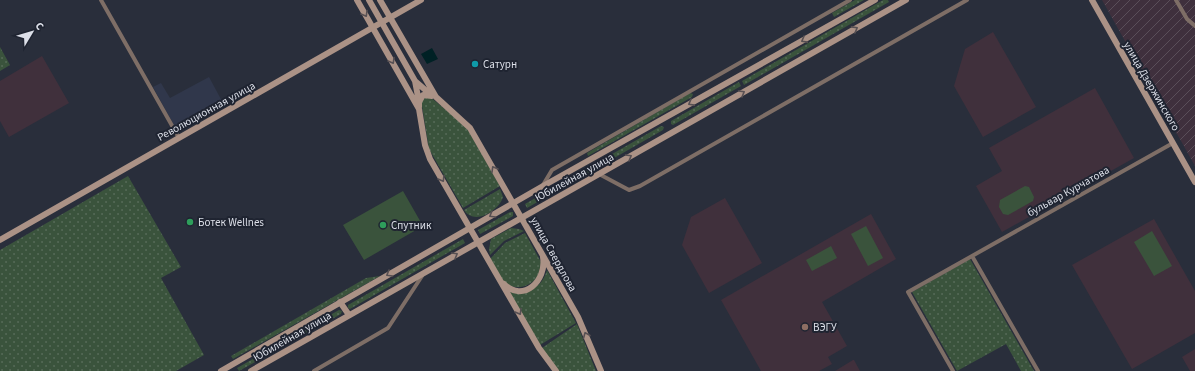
<svg xmlns="http://www.w3.org/2000/svg" width="1195" height="371" font-family="'Source Sans 3',sans-serif">
<defs>
<pattern id="industrial-furrows" width="10" height="10" patternUnits="userSpaceOnUse"><rect width="10" height="10" fill="#3f303d"/><path d="M-1 1l2-2M0 10L10 0M9 11l2-2" fill="none" stroke="#5a4e59"/></pattern>
<pattern id="grass-dots" width="8" height="8" patternUnits="userSpaceOnUse"><rect width="8" height="8" fill="#3a533c"/><path d="M2 2h.1M6 6h.1" fill="none" stroke="#566b58" stroke-width="1.8" stroke-linecap="round"/></pattern>
</defs>
<rect width="100%" height="100%" fill="#292e3b"/>
<path fill="#30374b" d="M209 77 223 103 176 129 153 87 161 83 170 98Z"/>
<path fill="url(#industrial-furrows)" d="M1102 0H1195V166Z"/>
<path fill="#40303c" d="M993 32 1036 107 983 137 954 86 965 49Z
M42 56 69 103 9 137 0 121V81Z
M1095 88 1134 158 1002 232 976 186 1002 171 989 148Z
M725 198 762 263 709 293 682 245 691 217Z
M871 214 896 259 822 302 847 346 828 357 832 364 819 371H761L721 300Z
M1154 219 1195 291V333L1132 369 1072 265Z
M1195 349V371H1190L1182 357Z
M854 360 860 371H835L853 360Z"/>
<path fill="url(#grass-dots)" d="M855 0H864L834 17 832 13Z
M883 0H888L889 2 744 85 742 81Z
M0 47 10 65 0 71Z
M739 82 741 86 673 125 671 124V121Z
M690 93 693 94 692 97 588 156 587 153Z
M429 96 463 124 468 130 500 186 463 208 429 149 421 100Z
M661 126 664 127 663 130 527 208 525 204Z
M128 176 181 267 161 278 204 355 176 371H0V250Z
M500 189 503 197C499 211 474 226 464 210Z
M510 212H513V216L480 234 478 230Z
M511 228 519 229 524 231 504 241 490 255 489 249 491 239Z
M525 233 541 262C540 267 540 273 537 277 530 287 515 291 506 283 499 278 495 266 490 259L505 243Z
M463 239 465 243 350 309 348 308V305Z
M970 259 1034 371H1021L1006 344 957 371 912 292Z
M547 270 576 323 540 345 508 291C528 290 540 292 547 270Z
M380 276 233 359 231 356 366 278Z
M339 310 342 311 341 314 239 371 237 368Z
M577 324 596 371H559L542 348Z"/>
<path fill="#3a533c" d="M1025 186 1029 187 1034 197 1033 201 1008 215 1003 214 999 207 1000 200Z
M403 191 423 226 364 260 343 225Z
M866 226 883 258 868 266 851 234Z
M1152 231 1172 266 1154 276 1134 242Z
M831 246 837 258 812 271 806 260Z"/>
<path fill="#002125" d="M432 48 438 59 427 64 421 54Z"/>
<g fill="none" stroke-linecap="round" stroke-linejoin="round">
<path stroke="#7e6e66" stroke-width="4" d="M101 0 179 138
M1176 0 1187 19 1195 26
M599 174 629 190 640 186 967 0
M543 185 552 170 850 0
M972 256 1038 371
M314 371 388 328 422 276
M953 371 908 292 1173 143"/>
<path stroke="#ab9286" stroke-width="6" d="M357 0 419 109 425 145 430 159 539 348 556 371
M369 0 415 81 430 94
M380 0 436 97 470 128 578 317 601 371
M1092 0 1195 182
M415 81 419 102
M419 107V102L423 95 432 96
M0 240 421 0
M504 284C523 303 547 281 543 257
M340 302 349 315
M221 371 543 186 875 0
M251 371 906 0"/>
</g>
<defs><path id="oneway-chevron" d="M-2-3.5L2.5 0L-2 3.5" fill="none" stroke-width="1.6" stroke-linecap="round" stroke-linejoin="round"/></defs>
<g stroke="#575053">
<use href="#oneway-chevron" transform="translate(365 14) rotate(60)"/>
<use href="#oneway-chevron" transform="translate(855 29) rotate(-29)"/>
<use href="#oneway-chevron" transform="translate(804 40) rotate(151)"/>
<use href="#oneway-chevron" transform="translate(392 61) rotate(60)"/>
<use href="#oneway-chevron" transform="translate(742 93) rotate(-30)"/>
<use href="#oneway-chevron" transform="translate(691 103) rotate(151)"/>
<use href="#oneway-chevron" transform="translate(629 157) rotate(-30)"/>
<use href="#oneway-chevron" transform="translate(494 169) rotate(-120)"/>
<use href="#oneway-chevron" transform="translate(442 179) rotate(59)"/>
<use href="#oneway-chevron" transform="translate(492 215) rotate(150)"/>
<use href="#oneway-chevron" transform="translate(455 255) rotate(-30)"/>
<use href="#oneway-chevron" transform="translate(389 274) rotate(150)"/>
<use href="#oneway-chevron" transform="translate(519 312) rotate(60)"/>
<use href="#oneway-chevron" transform="translate(586 335) rotate(-112)"/>
</g>
<circle fill="#0f9aa8" stroke="#1f2431" stroke-width="1.5" cx="475" cy="64" r="4"/>
<g fill="#2e9e5b" stroke="#1f2431" stroke-width="1.5">
<circle cx="190" cy="222" r="4"/>
<circle cx="383" cy="225" r="4"/>
</g>
<circle fill="#8d6e63" stroke="#1f2431" stroke-width="1.5" cx="805" cy="327" r="4"/>
<g text-anchor="middle" stroke-width="4" stroke-linejoin="round" paint-order="stroke">
<g font-size="11" fill="#dcdfe8" stroke="#1f2431" text-anchor="start">
<text x="483" y="68">Сатурн</text>
<text x="198" y="226">Ботек Wellnes</text>
<text x="391" y="229">Спутник</text>
<text x="813" y="331">ВЭГУ</text>
</g>
<g font-size="11" fill="#dcdfe8" stroke="#1f2431">
<text transform="translate(1152 86) rotate(60)" y="4">улица Дзержинского</text>
<text transform="translate(206 111) rotate(-29)" y="4">Революционная улица</text>
<text transform="translate(574 177) rotate(-29)" y="4">Юбилейная улица</text>
<text transform="translate(1068 191) rotate(-29)" y="4">бульвар Курчатова</text>
<text transform="translate(554 254) rotate(61)" y="4">улица Свердлова</text>
<text transform="translate(292 336) rotate(-30)" y="4">Юбилейная улица</text>
</g>
</g>
<g transform="translate(32 32) rotate(52)" stroke="#1f2431" stroke-width="3" paint-order="stroke">
<path d="M0-3L7 15L0 10L-7 15Z" fill="#dcdfe8"/>
<text y="-6" font-size="11" font-weight="bold" text-anchor="middle" fill="#dcdfe8">С</text>
</g>
</svg>
